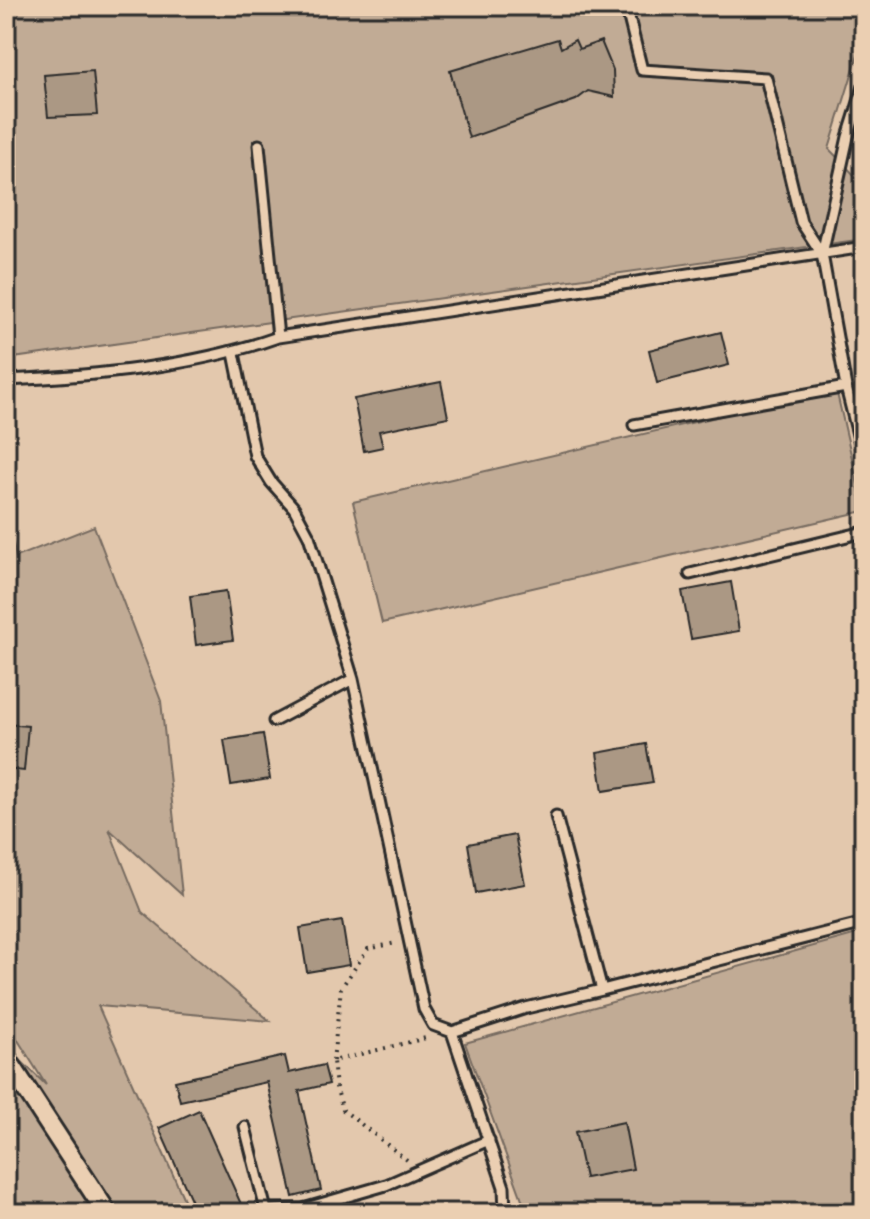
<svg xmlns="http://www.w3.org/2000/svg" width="870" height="1219" font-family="'Shantell Sans',sans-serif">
<rect width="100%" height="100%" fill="#e3c8ad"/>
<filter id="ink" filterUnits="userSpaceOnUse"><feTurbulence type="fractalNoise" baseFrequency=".0125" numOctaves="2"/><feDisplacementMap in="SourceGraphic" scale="16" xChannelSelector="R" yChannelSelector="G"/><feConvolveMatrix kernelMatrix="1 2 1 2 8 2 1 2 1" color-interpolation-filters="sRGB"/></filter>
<g filter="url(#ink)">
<path fill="#c1ab95" stroke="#766b60" stroke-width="2" d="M6 6H864V35L829 149 864 185V239L6 359Z
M836 389 864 511 382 623 353 502Z
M6 509 16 557 94 526 161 701 182 895 109 829 142 912 270 1021 98 1006 190 1213 161 1202 171 1213H6V1040L16 1056 46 1085 6 1021Z
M864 932V1213H527L465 1043Z"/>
<path fill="#ab9884" stroke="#2b2b2b" stroke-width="2" d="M558 39 561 48 575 40 579 49 601 41 613 70 614 97 588 91 576 100 469 138 450 71Z
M93 71 97 115 48 117 44 75Z
M721 332 729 365 657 383 649 350Z
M441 382 448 417 379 431 383 447 364 451 354 399Z
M731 582 739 631 691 639 682 591Z
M226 591 233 640 196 645 190 596Z
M6 724 28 726 24 771 6 769Z
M263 734 270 779 231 785 224 740Z
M646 744 653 783 603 791 597 753Z
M515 835 525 884 476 893 468 844Z
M342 921 349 965 307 972 300 928Z
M285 1056 289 1073 324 1065 329 1084 299 1091 321 1190 293 1197 267 1082 180 1101 175 1081Z
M199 1110 245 1213H197L159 1128Z
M624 1122 633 1169 585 1178 575 1132Z"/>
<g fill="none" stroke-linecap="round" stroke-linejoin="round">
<g stroke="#2b2b2b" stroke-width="15">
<path id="service" d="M626 6 642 70 766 78 801 222 822 254 846 387 864 459
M259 145 278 337
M822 254 848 137 864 86
M234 353 255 456 271 482 294 508 309 536 353 679 424 1009 433 1025 452 1032 504 1187 505 1213
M6 380C94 376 194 367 278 337L864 247
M634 425 846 387
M690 574 864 532
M274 721 353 679
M602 990 864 923
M452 1032 526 1008 602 990 556 816
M245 1127 266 1210 303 1209 386 1185 489 1140"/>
</g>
<g stroke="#2b2b2b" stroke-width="24">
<path id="minor" d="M6 1058 107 1213"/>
</g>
<path stroke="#2b2b2b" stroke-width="4" stroke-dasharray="2 6" stroke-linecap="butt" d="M333 1061 341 988 368 949 396 943
M407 1160 343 1110 336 1087 333 1061 426 1038"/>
<use href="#service" stroke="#ebcfb2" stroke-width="9"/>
<use href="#minor" stroke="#ebcfb2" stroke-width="18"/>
</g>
</g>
<rect width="870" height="1219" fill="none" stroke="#ebcfb2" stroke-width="32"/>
<rect x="16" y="16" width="838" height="1187" fill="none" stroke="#2b2b2b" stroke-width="3" filter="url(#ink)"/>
</svg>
